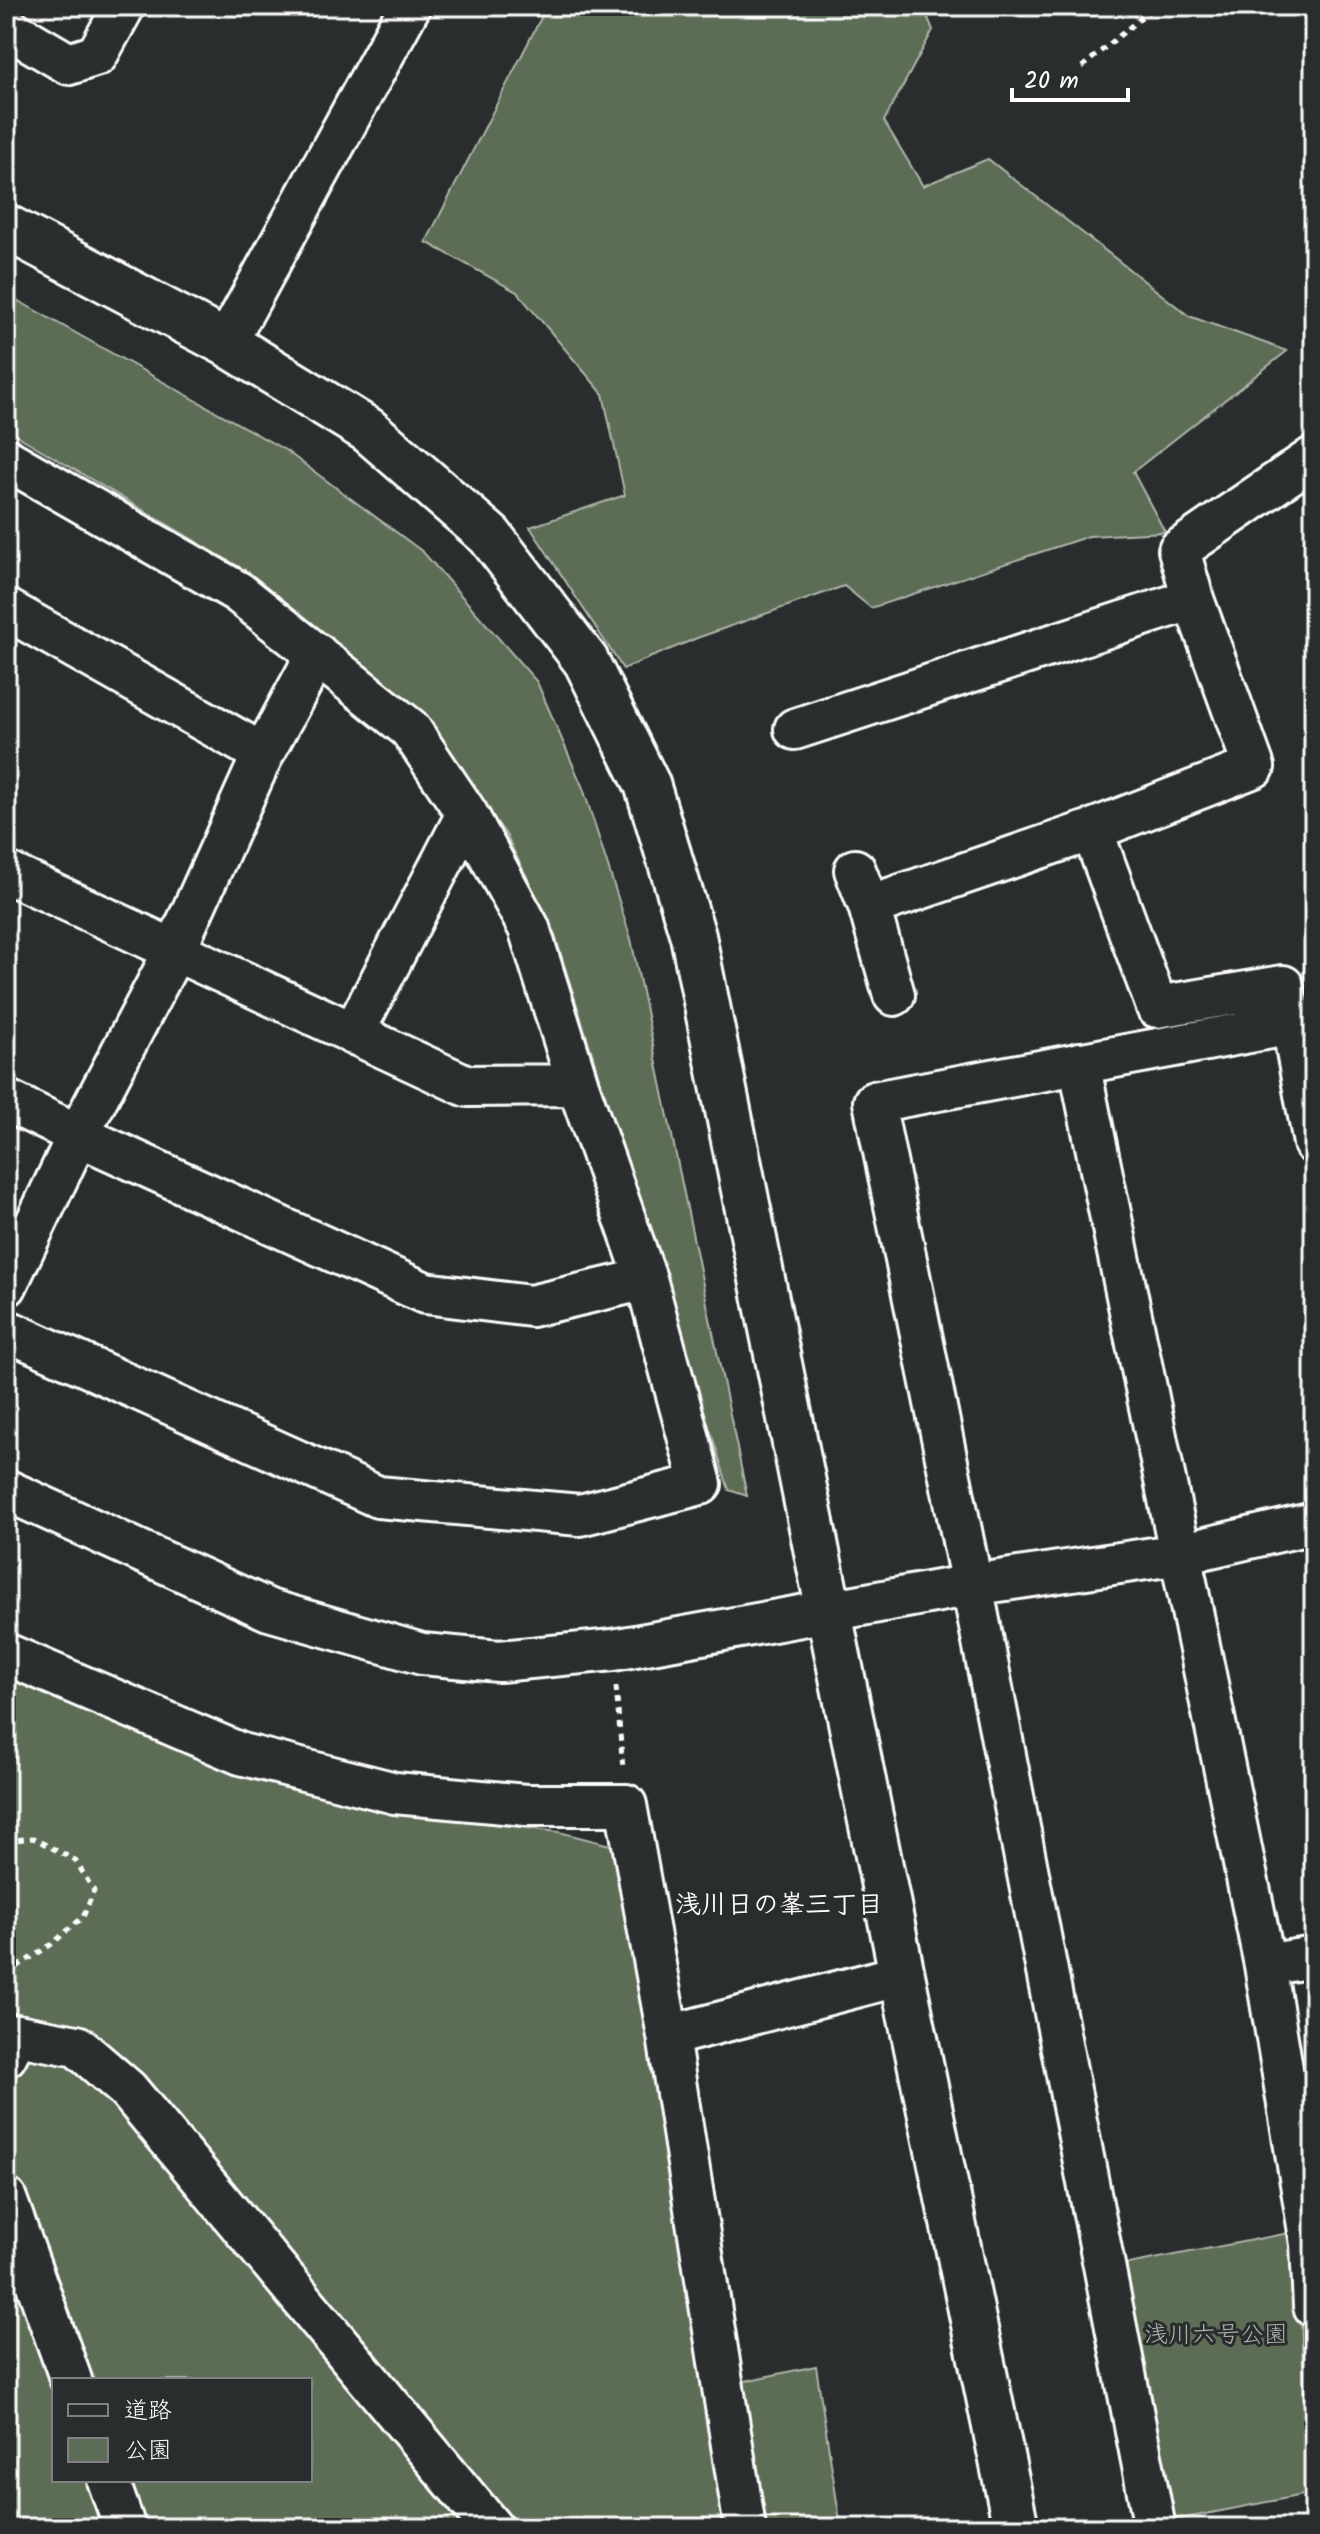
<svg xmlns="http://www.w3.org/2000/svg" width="1320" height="2534" font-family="Kalam,'Klee One',sans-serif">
<rect width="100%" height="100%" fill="#2a2d2e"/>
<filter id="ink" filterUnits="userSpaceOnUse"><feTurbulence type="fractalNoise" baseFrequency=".0125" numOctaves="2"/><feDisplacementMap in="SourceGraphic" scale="16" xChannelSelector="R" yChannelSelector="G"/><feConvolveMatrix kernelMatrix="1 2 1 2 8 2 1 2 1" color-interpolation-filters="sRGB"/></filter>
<g filter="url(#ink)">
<path fill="#5c6c55" stroke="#aeb6aa" stroke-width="2" fill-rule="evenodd" d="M547 6H923L933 30 884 121 923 186 988 159 1189 316 1287 351 1133 472 1165 532 1089 536 871 608 844 586 697 638 623 669 530 527 625 495 603 394 517 292 426 242Z
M6 294 285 450 423 552 537 682 583 788 631 939 747 1496 729 1490 554 932 505 833 399 695 246 571 6 429Z
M6 1674 232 1768 467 1821 559 1832 618 1847 711 2388 816 2366 841 2528H6ZM54 2380H310V2480H54Z
M1289 2233 1300 2288 1308 2494 1165 2522 1118 2266Z"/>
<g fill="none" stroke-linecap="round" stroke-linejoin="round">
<g stroke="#fff" stroke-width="46">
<path id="street" d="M6 27 69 64 97 55 124 6
M226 343 410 6
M6 459 238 592 410 729 467 814 529 928 578 1085 646 1279 701 1484 580 1515 378 1497 6 1330
M6 609 263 754
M795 729 1193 599
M855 870 869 906
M6 872 467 1086 578 1085
M894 995 869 906 1092 830
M1292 1024 1283 986 1157 1007 1092 830 1254 767 1193 599 1179 550 1314 457
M353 1034 467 814
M1079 1063 1265 1965 1311 2244 1314 2306
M6 1100 78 1135 425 1293 531 1306 646 1279
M6 1286 78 1135 174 952 263 754 317 654
M6 1490 269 1610 422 1654 499 1661 613 1650 972 1585 1180 1554 1314 1523
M6 1654 241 1754 395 1793 526 1805H626L668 2036
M1265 1965 1314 1957
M6 2056 17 2035 77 2046 128 2090 492 2528
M6 2199 71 2380
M108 2480 125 2528
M745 2528 668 2036 902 1975
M1155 2528 972 1585 874 1102 1292 1024 1314 1143"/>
</g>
<g stroke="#fff" stroke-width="50">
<path id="secondary" d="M6 227 226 343 368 430 490 536 586 661 647 784 693 936 902 1975 1016 2528"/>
</g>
<path stroke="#fff" stroke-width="5" stroke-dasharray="6 6" stroke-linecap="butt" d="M1082 67 1155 6
M616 1687 623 1768
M6 1841 33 1838 75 1860 94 1891 83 1917 52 1944 6 1974"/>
<use href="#street" stroke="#2a2d2e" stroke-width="40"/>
<use href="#secondary" stroke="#2a2d2e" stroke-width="44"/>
</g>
</g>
<g text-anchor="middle" stroke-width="6" stroke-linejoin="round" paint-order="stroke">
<g font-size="24" fill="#aeb6aa" stroke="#2a2d2e">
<text x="1216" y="2342">浅川六号公園</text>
</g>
<g font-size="26" font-weight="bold" fill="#fff" stroke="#2a2d2e">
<text x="779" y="1913">浅川日の峯三丁目</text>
</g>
</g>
<rect width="1320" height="2534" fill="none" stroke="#2a2d2e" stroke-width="32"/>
<rect x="16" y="16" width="1288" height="2502" fill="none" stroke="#fff" stroke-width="3" filter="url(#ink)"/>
<rect x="52" y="2378" width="260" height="104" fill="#2a2d2e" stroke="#7f8182" stroke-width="2"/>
<rect x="68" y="2404" width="40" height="12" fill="#2a2d2e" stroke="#7f8182" stroke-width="2"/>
<text x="124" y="2418" font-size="24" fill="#ffffff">道路</text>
<rect x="68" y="2438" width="40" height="24" fill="#5c6c55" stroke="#7f8182" stroke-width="2"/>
<text x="124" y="2458" font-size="24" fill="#ffffff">公園</text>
<path d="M1012 88v12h116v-12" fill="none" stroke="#ffffff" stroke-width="4"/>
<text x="1024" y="88" font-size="24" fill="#ffffff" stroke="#2a2d2e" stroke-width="6" paint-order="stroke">20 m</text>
</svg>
